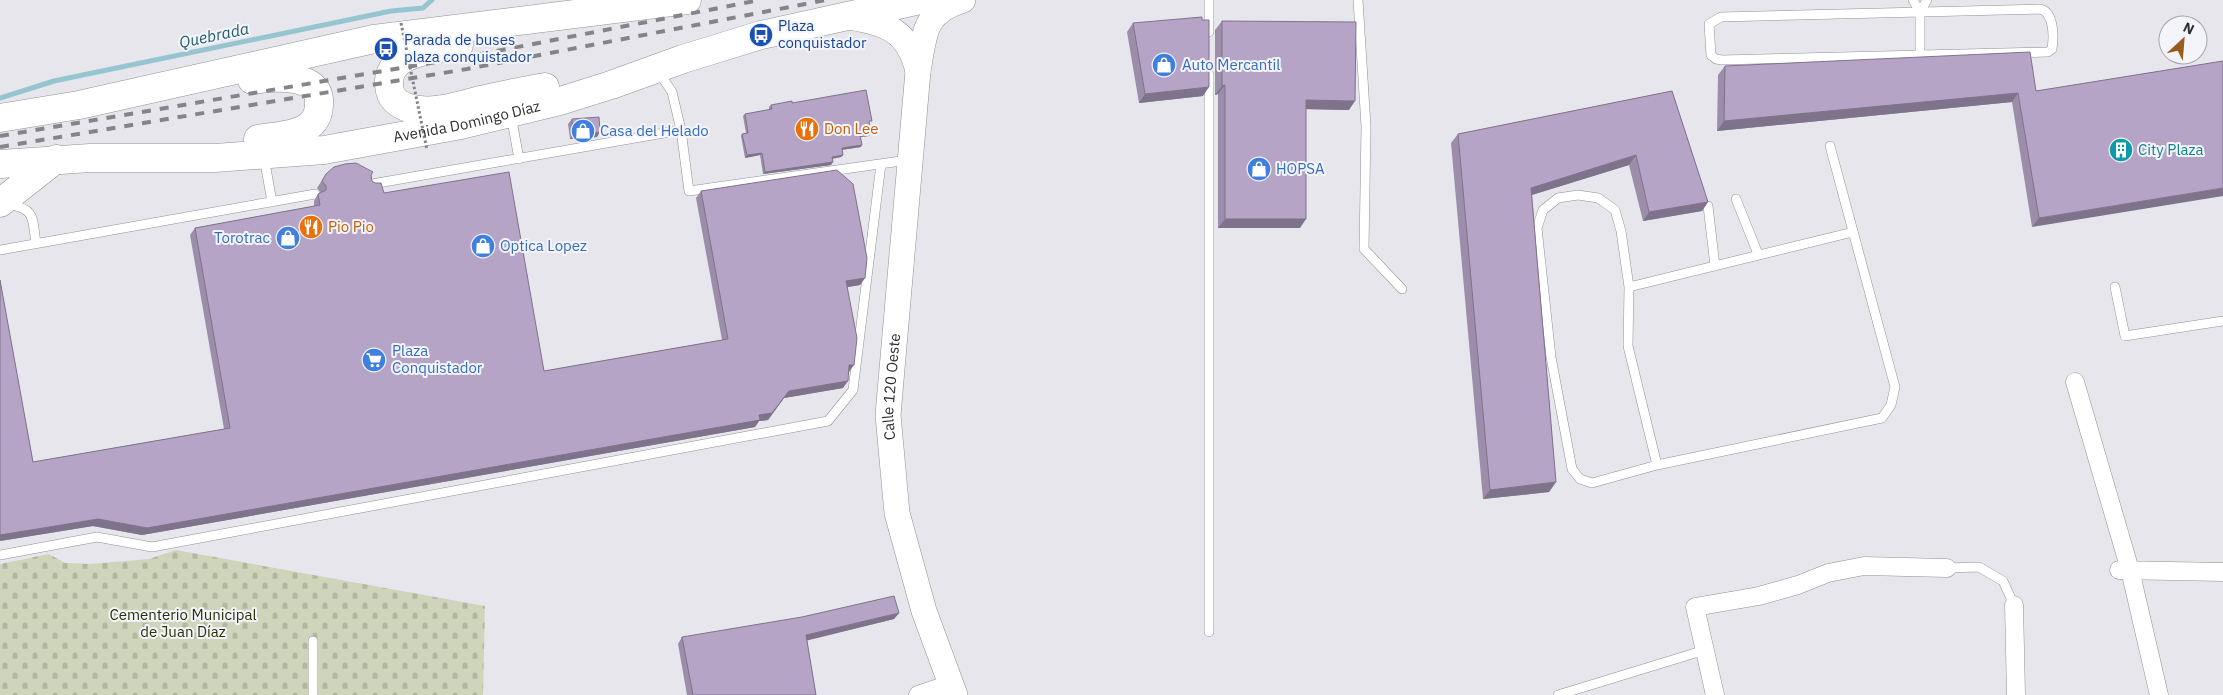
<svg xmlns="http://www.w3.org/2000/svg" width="2223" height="695" font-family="'IBM Plex Sans',sans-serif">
<defs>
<pattern id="cemetery-stones" width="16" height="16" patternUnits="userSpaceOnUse" patternTransform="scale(1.25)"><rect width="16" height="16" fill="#cfd5ba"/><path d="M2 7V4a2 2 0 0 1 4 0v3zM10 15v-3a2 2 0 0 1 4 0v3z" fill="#b2b7a0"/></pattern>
</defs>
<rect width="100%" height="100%" fill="#e7e6ed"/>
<path fill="url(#cemetery-stones)" d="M176 550 485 606 483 695H0V564L49 554 65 563 90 564 149 559Z"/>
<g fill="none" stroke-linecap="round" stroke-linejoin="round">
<path stroke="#96c5cf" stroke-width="5" d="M0 98 54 81 391 11 423 8 432 0"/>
<g stroke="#919197" stroke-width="10">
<path id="lane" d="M1209 0V32
M1358 0 1366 126 1364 249 1402 289
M1913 0 1920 12
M2040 9C2054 12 2054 36 2052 49L2048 52 1722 60 1716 59 1711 55 1709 24 1721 17Z
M1920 55V12L1927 0
M658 71 672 92 681 130 689 191 908 160
M1209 75V632
M511 115 519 159
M264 157 272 202
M372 184 681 130
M1736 199 1758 254
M8 204C36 209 32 218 36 243
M1708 206 1715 266
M0 250 315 194
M1629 287 1853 232
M2115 287 2125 336 2223 321
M1657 465 1628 346 1629 287 1621 231 1615 210 1598 198 1578 195 1558 198 1543 210 1537 228 1551 357 1572 469 1580 479 1592 483 1657 465 1882 418 1891 405 1895 387 1830 146
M0 555 97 537 152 547 828 421 853 390 881 164
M1947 568 1979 567 2003 581 2014 605
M313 695V641
M1558 695 1705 650"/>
</g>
<g stroke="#919197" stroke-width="19">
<path id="street" d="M2075 382 2130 570 2159 695
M2119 570 2223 572
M2014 605 2016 695
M918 695 950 684
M1715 695 1695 607 1759 596 1798 585 1828 573 1864 566 1947 568"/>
</g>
<g stroke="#919197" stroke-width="26">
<g id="secondary">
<path d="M845 16C885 24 907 27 918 71"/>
<path id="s1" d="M955 695 924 611 897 513 888 415 918 71C925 34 922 13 963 0"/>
</g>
</g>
<g stroke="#919197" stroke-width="29">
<g id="primary">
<path d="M459 45C432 49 381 53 390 91 392 101 403 107 413 109 435 114 459 105 481 100 502 95 523 91 545 87"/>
<path d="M252 80C271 77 322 72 319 104 319 112 316 120 310 125 297 136 274 136 258 139"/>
<path d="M0 118 79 105 374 39 687 0"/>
<path id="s2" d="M0 164 90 158H215L324 150 461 125 560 101 611 85 683 59 761 35 920 0"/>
<path d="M0 203 56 159"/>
</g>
</g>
<use href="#lane" stroke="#fff" stroke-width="9"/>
<use href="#street" stroke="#fff" stroke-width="18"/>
<use href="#secondary" stroke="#fff" stroke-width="25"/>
<use href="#primary" stroke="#fff" stroke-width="28"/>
<path stroke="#848489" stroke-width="4" stroke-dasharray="9 9" stroke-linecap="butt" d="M0 136 466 57 760 0
M0 147 467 69 826 0"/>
<path stroke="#828287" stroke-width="3" stroke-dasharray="2.5 2.5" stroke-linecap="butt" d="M401 23 427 150"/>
</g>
<path fill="#9c8daa" d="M1222 21 1349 110 1306 109 1300 228H1218V94L1215 95V30Z
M1133 23 1203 96 1139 103 1127 32Z
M2223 61 2032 227 2012 102 1717 131 1718 75 1725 66 2036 91Z
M1672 91 1708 202 1702 211 1643 221 1629 165 1532 195 1556 482 1549 492 1483 499 1451 143 1458 134Z
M792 103 870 123H869V136L861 137V147L842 150 843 155 841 157 832 159 831 165 763 174 760 155 745 158 741 136 742 134 746 133 743 116 745 114 769 110V107L771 105Z
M572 119 597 137 570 139 568 124Z
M326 174 371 175 372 181 544 371 722 340 696 198 701 191 865 278 860 285 848 287 849 372 843 388 784 398 768 420 759 421 755 427 142 535 93 526 0 541V280L33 462 224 429 190 235 195 228 314 206V201L318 194 321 193 317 188Z
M899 613 894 619 807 640 816 695H687L678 644 682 637Z"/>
<path fill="#7f738b" d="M1225 85 1218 94 1215 95 1222 86Z
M1209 87 1203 96 1139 103 1145 94Z
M2018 93 2012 102 1717 131 1724 121Z
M1306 100 1355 101 1349 110 1300 109Z
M600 132 597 137 570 139 573 135Z
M871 133 869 136 859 137 860 135Z
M862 145 861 147 840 150 842 148Z
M762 153 760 155 745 158 747 155Z
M843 155 841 157 830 159 832 157Z
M1636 155 1629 165 1525 197 1531 188Z
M833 162 831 165 763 174 765 172Z
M2223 188V196L2032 227 2039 218Z
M1708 202 1702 211 1643 221 1649 212Z
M1225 219H1306L1300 228H1218Z
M865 278 860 285 842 288 846 281Z
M849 365H854L849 372Z
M848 381 843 388 784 398 768 420 759 421 755 427 142 535 93 526 0 541V535L98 519 759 415 789 391Z
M1556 482 1549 492 1483 499 1490 490Z
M899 613 894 619 801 642 806 635Z"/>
<path fill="#b5a4c6" stroke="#7f738b" d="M1202 17V20H1209V87L1145 94 1133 23Z
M1222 21 1356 22 1355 101 1306 100V219H1225V85L1222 86Z
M2030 52 2036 91 2223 61V188L2039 218 2018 93 1724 121 1725 66Z
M866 90 872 121H869L871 133 860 135 862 145 842 148 843 155 832 157 833 162 765 172 762 153 747 155 742 134 748 133 745 114 772 109 771 105 792 101V103Z
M1672 91 1708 202 1649 212 1636 155 1531 188 1556 482 1490 490 1458 134Z
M599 117 600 132 573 135 572 119Z
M356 163 373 172 371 175 372 181 375 183H381L384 193 509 172 544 371 728 339 701 191 837 170 853 184 867 258 865 278 846 281 857 338 854 365H849L848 381 789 391 772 413 759 415 760 420 147 528 98 519 0 535V280L33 462 230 428 195 228 320 205 318 194 326 190V186L322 181 326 174 334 167 345 164Z
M894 596 899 613 806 635 816 695H693L682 637 802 617Z"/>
<defs>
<g id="bus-disc" transform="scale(1.25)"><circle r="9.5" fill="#1a4fb4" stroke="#f4f4fb"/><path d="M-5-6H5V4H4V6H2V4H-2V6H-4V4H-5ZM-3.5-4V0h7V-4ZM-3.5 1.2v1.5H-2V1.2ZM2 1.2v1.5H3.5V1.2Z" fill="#fff"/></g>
<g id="shop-disc" transform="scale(1.25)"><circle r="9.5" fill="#3f7fe0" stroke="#f4f4fb"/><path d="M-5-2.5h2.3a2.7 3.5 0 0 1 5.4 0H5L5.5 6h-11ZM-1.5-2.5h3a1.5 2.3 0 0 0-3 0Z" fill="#fff"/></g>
<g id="restaurant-disc" transform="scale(1.25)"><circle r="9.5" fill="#e8710a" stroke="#f4f4fb"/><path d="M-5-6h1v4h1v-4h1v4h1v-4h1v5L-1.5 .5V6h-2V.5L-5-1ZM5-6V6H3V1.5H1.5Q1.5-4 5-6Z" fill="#fff"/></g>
<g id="building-disc" transform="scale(1.25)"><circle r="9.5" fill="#0f9aa8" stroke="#f4f4fb"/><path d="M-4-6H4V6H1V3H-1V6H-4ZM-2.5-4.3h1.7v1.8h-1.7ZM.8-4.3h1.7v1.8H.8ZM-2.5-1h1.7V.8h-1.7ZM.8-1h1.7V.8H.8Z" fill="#fff"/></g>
<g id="supermarket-disc" transform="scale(1.25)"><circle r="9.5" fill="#3f7fe0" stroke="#f4f4fb"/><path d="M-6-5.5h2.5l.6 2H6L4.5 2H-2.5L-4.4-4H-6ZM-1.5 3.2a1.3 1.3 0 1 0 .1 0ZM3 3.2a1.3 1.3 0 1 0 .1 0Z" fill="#fff"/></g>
</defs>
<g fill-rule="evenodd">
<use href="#bus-disc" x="761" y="35"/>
<use href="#bus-disc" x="386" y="49"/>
<use href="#shop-disc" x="1164" y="65"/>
<use href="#restaurant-disc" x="807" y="129"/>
<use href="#shop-disc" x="583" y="131"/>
<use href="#building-disc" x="2121" y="150"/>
<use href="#shop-disc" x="1259" y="169"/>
<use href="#restaurant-disc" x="311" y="227"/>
<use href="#shop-disc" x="288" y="238"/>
<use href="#shop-disc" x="483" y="246"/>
<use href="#supermarket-disc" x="374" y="360"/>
</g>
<g text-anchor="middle" stroke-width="4" stroke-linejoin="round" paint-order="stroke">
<g font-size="15" fill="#164399" stroke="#f4f4fb" text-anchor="start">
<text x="778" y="31">Plaza<tspan x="778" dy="17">conquistador</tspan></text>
<text x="404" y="45">Parada de buses<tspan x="404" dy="17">plaza conquistador</tspan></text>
</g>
<g font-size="15" fill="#366cbe" stroke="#f4f4fb" text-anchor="start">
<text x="1182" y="70">Auto Mercantil</text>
<text x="600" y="136">Casa del Helado</text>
<text x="1276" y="174">HOPSA</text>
<text x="270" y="243" text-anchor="end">Torotrac</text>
<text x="500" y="251">Optica Lopez</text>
<text x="392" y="356">Plaza<tspan x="392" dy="17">Conquistador</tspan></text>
</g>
<g font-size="15" fill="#2f2f32" stroke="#f4f4fb">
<text dy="5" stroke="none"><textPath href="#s2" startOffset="470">Avenida Domingo Díaz</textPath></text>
<text dy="5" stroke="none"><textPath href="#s1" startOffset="318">Calle 120 Oeste</textPath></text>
</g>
<g font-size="15" fill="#c56008" stroke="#f4f4fb" text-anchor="start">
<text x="824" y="134">Don Lee</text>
<text x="328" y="232">Pio Pio</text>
</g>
<g font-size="15" fill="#0d838f" stroke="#f4f4fb" text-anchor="start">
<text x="2138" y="155">City Plaza</text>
</g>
<g font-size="15" fill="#2a3003" stroke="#f4f4fb">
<text x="183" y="620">Cementerio Municipal<tspan x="183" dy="17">de Juan Díaz</tspan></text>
</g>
<g font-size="16" font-style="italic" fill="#215e6b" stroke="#f4f4fb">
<text transform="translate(214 35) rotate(-12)" y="6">Quebrada</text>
</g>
</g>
<g transform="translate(2183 40) rotate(26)"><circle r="24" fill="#f4f4fb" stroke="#a5a5ab"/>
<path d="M0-4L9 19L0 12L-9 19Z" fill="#995c1f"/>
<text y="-8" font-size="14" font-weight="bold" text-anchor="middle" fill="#2f2f32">N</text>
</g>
</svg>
